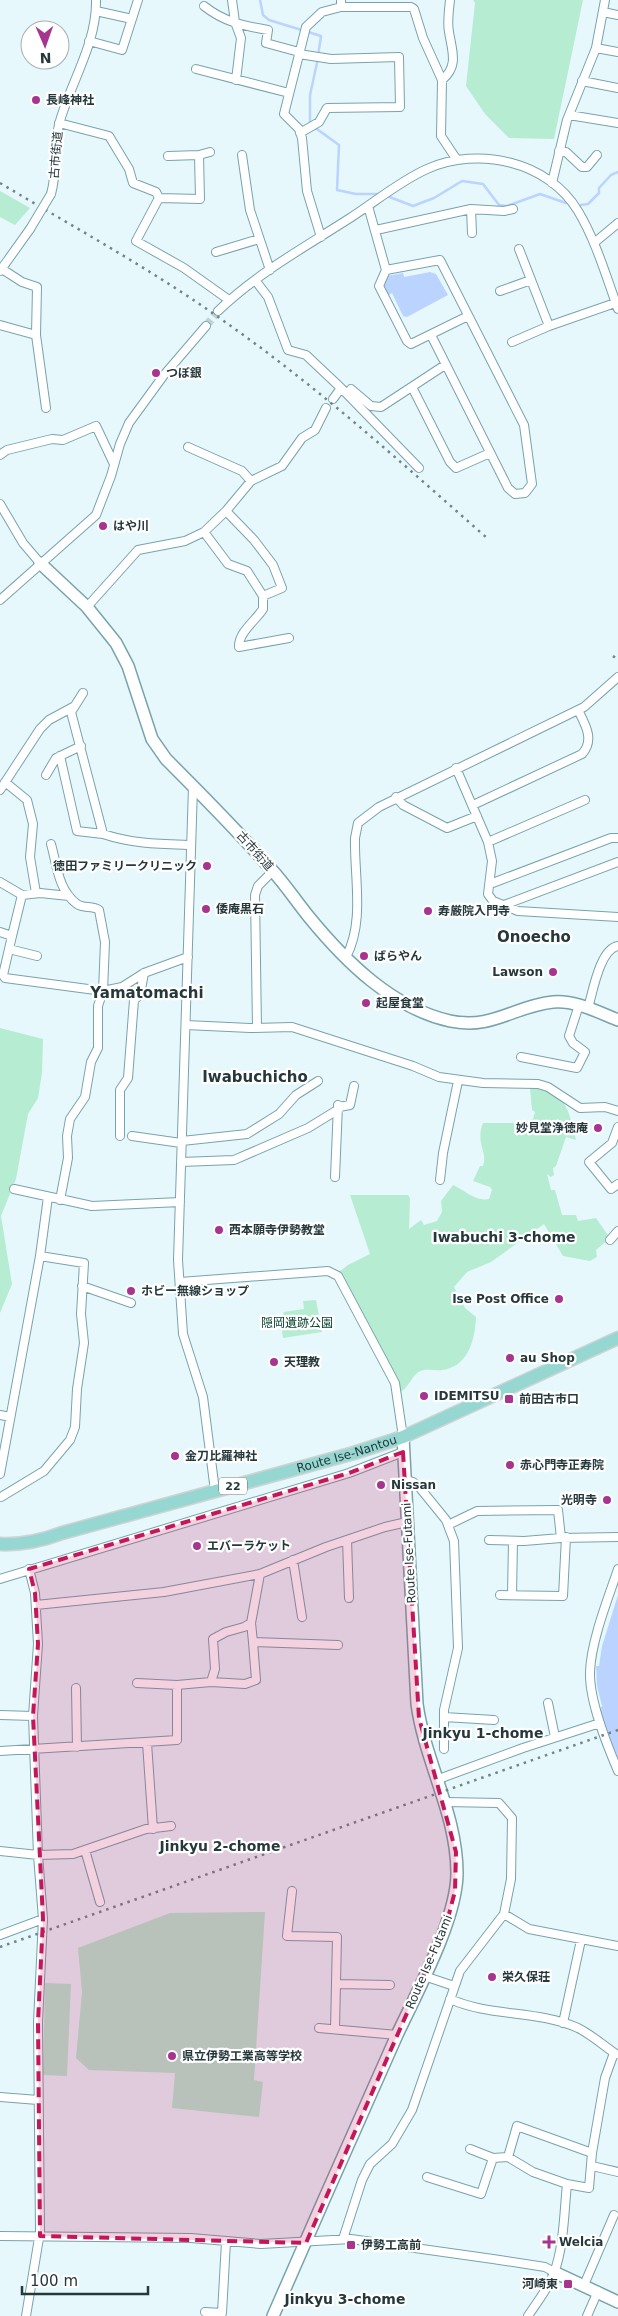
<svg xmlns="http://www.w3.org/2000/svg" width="618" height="2316" font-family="'DejaVu Sans','Noto Sans JP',sans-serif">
<rect width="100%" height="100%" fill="#e6f8fc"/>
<path fill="#b6ecd2" d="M473 0H583L554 139 509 138 485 114 466 86 475 3Z
M0 191 30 208 15 225 0 217Z
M0 1028 43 1039 42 1073 38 1098 28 1114 16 1179 1 1216 12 1284 0 1313Z
M530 1088C565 1088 569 1110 576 1140L566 1137 556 1166 553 1168 554 1175 551 1177 547 1174 551 1190H555L562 1215H576L578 1221 596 1218 610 1238 596 1250 597 1257 590 1261 563 1256 544 1224 491 1262 467 1272 454 1287 465 1308 476 1317C475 1340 468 1367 442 1370 435 1371 428 1368 420 1371 411 1376 409 1388 400 1392L345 1279 339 1272 348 1265 370 1254 350 1195H408L410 1198 409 1229 421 1220 424 1225 437 1221 442 1212 441 1201 453 1185C465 1190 475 1202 489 1199L492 1190 490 1187 473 1181 480 1166H483C488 1151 475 1143 483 1123H524L533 1119 535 1112 532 1110Z
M316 1300 322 1332 283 1338 280 1320 284 1312 304 1309 303 1301Z
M265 1912 254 2080 263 2082 259 2117 172 2108 175 2073 89 2070 76 2058 82 1992 78 1948 170 1913Z
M45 1983 71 1984 67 2076 43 2075Z"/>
<path fill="#bbd3ff" d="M430 272 436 274 448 295 407 317 403 316 392 293 389 295 384 287 386 276 403 273 404 277Z
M618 1595V1763L600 1709 602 1706 597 1686 596 1666H599L602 1646Z"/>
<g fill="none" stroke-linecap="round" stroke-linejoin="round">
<path stroke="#bbd3ff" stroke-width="2.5" d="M260 0 263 15 269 20 321 36 317 63 310 95V124L339 145 337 190 356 194H382
M387 196 413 206 434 198 462 181 483 184 499 205 507 206 540 194 566 203
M581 205 588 204 599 193V188L611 175 618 172"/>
<path stroke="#bfd2d6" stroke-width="8" stroke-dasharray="8 4" stroke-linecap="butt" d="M206 326 218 311"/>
<g stroke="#78a3ad" stroke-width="10">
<path id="street" d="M232 0 235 22 241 38 236 80
M450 0C449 10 447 22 449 32 452 51 459 66 442 80L441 136 457 160
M204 6C224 22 244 26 268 30L266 43 299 52
M341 7H411L414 9 423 38 442 80
M96 11 132 19
M603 12 618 15
M89 41 122 50 138 0
M596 48 618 52
M299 54 331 59 399 57 400 107 327 108 319 122 300 133
M196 69 289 93
M582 81 618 88
M569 115 618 123
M59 123 109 136 129 169 133 183 156 192 159 198
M559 151 566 152 582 167H587L597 155
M199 155 200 199 159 198 136 241 184 268 229 300
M242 155 250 210 270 270
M168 156 199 155 210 152
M552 183 567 120 596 48 605 0
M51 194C58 170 53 144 60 121 71 82 97 43 96 0
M368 206 386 270 379 286 407 341 411 344 468 316
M471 209 472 233
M376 230 471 209 504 211 513 209
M321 237 307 191 302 138 299 129 284 114 306 27 322 12 341 7V0
M594 243 618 223
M519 249 549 326
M216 252 259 239
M2 269 22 282 37 287 36 335 46 408
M386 270 440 260 524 425 532 484 525 493 515 494 508 488 431 335
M0 271 30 229
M255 280 268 297 288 350 306 355 341 388 333 399
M500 291 531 280
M218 311C256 274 305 247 350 218 375 202 400 181 427 169 478 146 548 161 578 211 596 241 606 276 618 309
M0 325 36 335
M512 342 549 326 618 302
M412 387 450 462 456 468 490 453
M341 388 347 394 351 389 371 406 381 407 445 365
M347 394 419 468
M188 447 242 471 251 481
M0 455 7 450 52 439 63 440 96 426 114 464
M0 504 23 543 40 563
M226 511 254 540 273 565 282 588 263 596V609C256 620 238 633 239 647L289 638
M204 532 228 564 247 571 263 596
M0 600 96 515 111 476 120 444 129 423 164 375 206 326
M87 607 138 550 185 541 204 532 226 511 251 481 282 466 302 438 315 430 326 408
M83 693 71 712 103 834C133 844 161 844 191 845
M60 756 77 831 103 834
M456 768 488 842 492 861 488 894 493 901 518 911 618 917
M46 775 56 758 81 746
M5 782 27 800 33 824 30 857 36 893
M193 787 178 1260 183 1334 203 1397 215 1491
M0 790 40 729 49 720 73 707
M396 797 403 805 447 828 477 816
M473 805 582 754C595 740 585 724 578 710
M488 842 585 800
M51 844C57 865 58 890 77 904 84 909 92 905 99 910L105 942 103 991 98 1006V1048L91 1062 85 1097 70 1119 67 1136 68 1158 60 1200
M0 882 22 895 12 936
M490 884 611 838H618
M22 895 40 893 69 896
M504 905 618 862
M0 932 12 936 3 975 5 978 103 991 122 987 144 973 188 957
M9 949 37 956
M346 957C365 922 354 876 355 838L358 823 379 807 584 707 618 677
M588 1008C593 991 600 949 618 946
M186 1025 250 1028 292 1027 413 1066 439 1077 483 1083 538 1084 548 1087 580 1108 605 1107 618 1111
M257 1028 255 895 258 886 273 871
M521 1057 577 1068 585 1052 573 1043 569 1036 579 1005
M339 1107 350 1105 354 1086
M618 1127 612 1143 589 1162 611 1189 618 1184
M120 1136V1090L128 1078 134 1000 140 995 144 973
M132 1136 181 1143
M182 1141 247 1134 279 1114 296 1095 318 1081
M181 1162 234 1160 308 1128 339 1109
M335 1177 338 1105
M440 1180 443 1153 458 1081
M14 1189 92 1206 180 1202
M610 1240 618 1231
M180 1282 328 1271 338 1276 395 1383 403 1437
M82 1286 131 1303
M0 1415 10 1417
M0 1474 40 1256 48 1197
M406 1480 413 1482 420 1488 446 1520 454 1541 458 1648 444 1710V1749
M1 1497 44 1471 70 1440 75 1427 77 1389 84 1343 81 1314 84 1263 40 1256
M448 1525 477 1511 558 1510 561 1538 618 1537
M347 1540 349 1598
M489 1540 524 1541 561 1538
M293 1560 302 1617
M618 1569C608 1599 591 1641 590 1672 589 1701 607 1745 618 1771
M0 1579 349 1473 403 1452
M500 1595 563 1596 566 1537
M512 1595 513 1541
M36 1605 164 1592 260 1574 326 1547 385 1527 407 1522
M251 1623 253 1642 338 1645
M211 1682 245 1684 256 1680 253 1642
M137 1683 177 1685
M76 1688 77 1747
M548 1703 555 1737
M0 1715 33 1716
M444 1717 494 1720
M147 1743 153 1829
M0 1751 177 1740V1685L211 1682 215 1669 213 1639 226 1632 244 1627 251 1623 260 1574
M436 1780 523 1748 600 1723
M85 1850 100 1902
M0 1851 38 1855 73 1854 146 1829 171 1826
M292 1891 287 1936 337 1937 335 2029
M504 1914 529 1929 618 1946
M0 1935 43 1919
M424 1976 454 1986
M337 1984 390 1985
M450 1999C490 2017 538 2010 578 2028 592 2035 604 2046 616 2054
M563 2023 581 1940
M319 2028 397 2035
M0 2097 38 2100
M470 2149 493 2158 508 2157 533 2172 567 2184
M508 2157 517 2126 592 2153
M592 2166 618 2172
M427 2177 481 2194 493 2158
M0 2236 191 2238 261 2244 351 2239 493 2259 545 2267 554 2272
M343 2239 362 2180 370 2164 392 2144 412 2110 460 1971 504 1914 511 1879 512 1818 499 1803 445 1802
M584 2285 614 2215
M205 2312 222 2313 226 2242
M26 2316 40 2232 38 2022 43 1919 38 1855 33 1716 38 1644 35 1593 29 1569
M528 2316C537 2302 548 2289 554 2273 564 2246 564 2213 567 2184L589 2188 592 2153 605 2078 614 2053
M587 2316 598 2291"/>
</g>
<g stroke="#78a3ad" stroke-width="14">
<path id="secondary" d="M40 563 87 607 116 643 128 666 152 739 166 759C202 795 238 831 271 869 285 884 296 901 309 917 345 961 392 1008 450 1021 492 1030 514 1006 553 1002 575 1000 598 1012 618 1020
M554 2272 618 2302
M273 2316C314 2222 355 2129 397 2035 417 1992 457 1919 457 1873 457 1814 425 1762 417 1704L403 1437"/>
</g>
<g stroke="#cfd3d4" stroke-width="15">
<g id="primary">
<path id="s1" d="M0 1544C22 1545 41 1541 62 1533L354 1453 403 1437 618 1338"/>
</g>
</g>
<use href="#street" stroke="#fff" stroke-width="8"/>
<use href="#secondary" stroke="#fff" stroke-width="11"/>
<use href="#primary" stroke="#96d7d2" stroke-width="12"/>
<path stroke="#718488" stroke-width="2.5" stroke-dasharray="2.5 5" stroke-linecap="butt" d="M0 183C77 229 156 272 228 324 320 389 403 464 487 538
M613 656 618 660
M0 1947 618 1730"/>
<g stroke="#78a3ad" stroke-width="10" stroke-linecap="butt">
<path id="street-bridge" d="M30 229 51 194"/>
</g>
<use href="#street-bridge" stroke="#fff" stroke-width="8"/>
</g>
<path fill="#c2185b" fill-opacity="0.2" stroke="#c2185b" stroke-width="4" stroke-dasharray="10 6" stroke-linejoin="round" d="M403 1452 419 1718 456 1852 455 1891 447 1922 306 2243 40 2236 38 2022 43 1919 33 1716 38 1644 35 1593 29 1569 349 1473Z"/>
<g fill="#a7348f" stroke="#fff" stroke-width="2">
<circle cx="36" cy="100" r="5"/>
<circle cx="156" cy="373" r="5"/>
<circle cx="103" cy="526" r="5"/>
<circle cx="207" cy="866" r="5"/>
<circle cx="206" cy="909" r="5"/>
<circle cx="428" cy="911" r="5"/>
<circle cx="364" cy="956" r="5"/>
<circle cx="553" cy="972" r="5"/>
<circle cx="366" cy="1003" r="5"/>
<circle cx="598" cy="1128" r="5"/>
<circle cx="219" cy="1230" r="5"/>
<circle cx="131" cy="1291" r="5"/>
<circle cx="559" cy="1299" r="5"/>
<circle cx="510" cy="1358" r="5"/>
<circle cx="274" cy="1362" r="5"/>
<circle cx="424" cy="1396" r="5"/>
<rect x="504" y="1394" width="10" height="10" rx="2.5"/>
<circle cx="175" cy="1456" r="5"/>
<circle cx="510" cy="1465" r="5"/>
<circle cx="381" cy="1485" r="5"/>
<circle cx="607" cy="1500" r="5"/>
<circle cx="197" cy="1546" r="5"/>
<circle cx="492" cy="1977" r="5"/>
<circle cx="172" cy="2056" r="5"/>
<path d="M546.5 2234.5h5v5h5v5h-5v5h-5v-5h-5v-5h5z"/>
<rect x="346" y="2240" width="10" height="10" rx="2.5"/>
<rect x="563" y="2279" width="10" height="10" rx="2.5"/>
</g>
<g text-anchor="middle" stroke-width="4.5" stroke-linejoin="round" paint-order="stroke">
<rect fill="#fff" stroke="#667476" stroke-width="1" x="219" y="1477.5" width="28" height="17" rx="4"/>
<g font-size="11" font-weight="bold" fill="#25383c">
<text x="233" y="1490">22</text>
</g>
<g font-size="12" font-weight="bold" fill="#25383c" stroke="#fff" text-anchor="start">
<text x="46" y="104">長峰神社</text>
<text x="166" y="377">つぼ銀</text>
<text x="113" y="530">はや川</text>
<text x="197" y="870" text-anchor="end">徳田ファミリークリニック</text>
<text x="216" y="913">倭庵黒石</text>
<text x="438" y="915">寿厳院入門寺</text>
<text x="374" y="960">ばらやん</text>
<text x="543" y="976" text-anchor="end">Lawson</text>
<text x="376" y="1007">起屋食堂</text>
<text x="588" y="1132" text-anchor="end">妙見堂浄徳庵</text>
<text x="229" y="1234">西本願寺伊勢教堂</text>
<text x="141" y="1295">ホビー無線ショップ</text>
<text x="549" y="1303" text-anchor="end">Ise Post Office</text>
<text x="520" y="1362">au Shop</text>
<text x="284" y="1366">天理教</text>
<text x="434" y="1400">IDEMITSU</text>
<text x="519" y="1403">前田古市口</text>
<text x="185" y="1460">金刀比羅神社</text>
<text x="520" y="1469">赤心門寺正寿院</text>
<text x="391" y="1489">Nissan</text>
<text x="597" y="1504" text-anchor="end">光明寺</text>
<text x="207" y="1550">エバーラケット</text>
<text x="502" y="1981">栄久保荘</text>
<text x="182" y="2060">県立伊勢工業高等学校</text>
<text x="559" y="2246">Welcia</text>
<text x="361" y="2249">伊勢工高前</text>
<text x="558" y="2288" text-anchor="end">河崎東</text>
</g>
<g font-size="12" fill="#25383c" stroke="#fff">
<text transform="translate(56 155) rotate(-85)" y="4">古市街道</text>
<text transform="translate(255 851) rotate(48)" y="4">古市街道</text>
<text dy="4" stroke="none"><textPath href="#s1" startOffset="359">Route Ise-Nantou</textPath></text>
<text transform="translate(409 1553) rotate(-93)" y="4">Route Ise-Futami</text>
<text transform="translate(429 1962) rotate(-67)" y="4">Route Ise-Futami</text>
</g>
<g font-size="12" fill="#003b27" stroke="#fff">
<text x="297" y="1327">隠岡遺跡公園</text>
</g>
<g font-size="14" font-weight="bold" fill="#25383c" stroke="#fff">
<text x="504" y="1242">Iwabuchi 3-chome</text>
<text x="483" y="1738">Jinkyu 1-chome</text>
<text x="220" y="1851">Jinkyu 2-chome</text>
<text x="345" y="2304">Jinkyu 3-chome</text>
</g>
<g font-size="15" font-weight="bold" fill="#25383c" stroke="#fff">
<text x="534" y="942">Onoecho</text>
<text x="147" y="998">Yamatomachi</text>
<text x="255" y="1082">Iwabuchicho</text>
</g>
</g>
<g transform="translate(45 45) rotate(178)"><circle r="24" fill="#ffffff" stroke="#a8afb1"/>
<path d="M0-4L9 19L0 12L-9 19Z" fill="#a7348f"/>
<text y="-8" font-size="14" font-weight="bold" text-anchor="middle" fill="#25383c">N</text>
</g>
<path d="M22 2286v8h126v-8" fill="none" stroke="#25383c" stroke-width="2.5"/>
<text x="30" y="2286" font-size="15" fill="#25383c" stroke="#ffffff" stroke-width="4" paint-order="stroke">100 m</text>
</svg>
